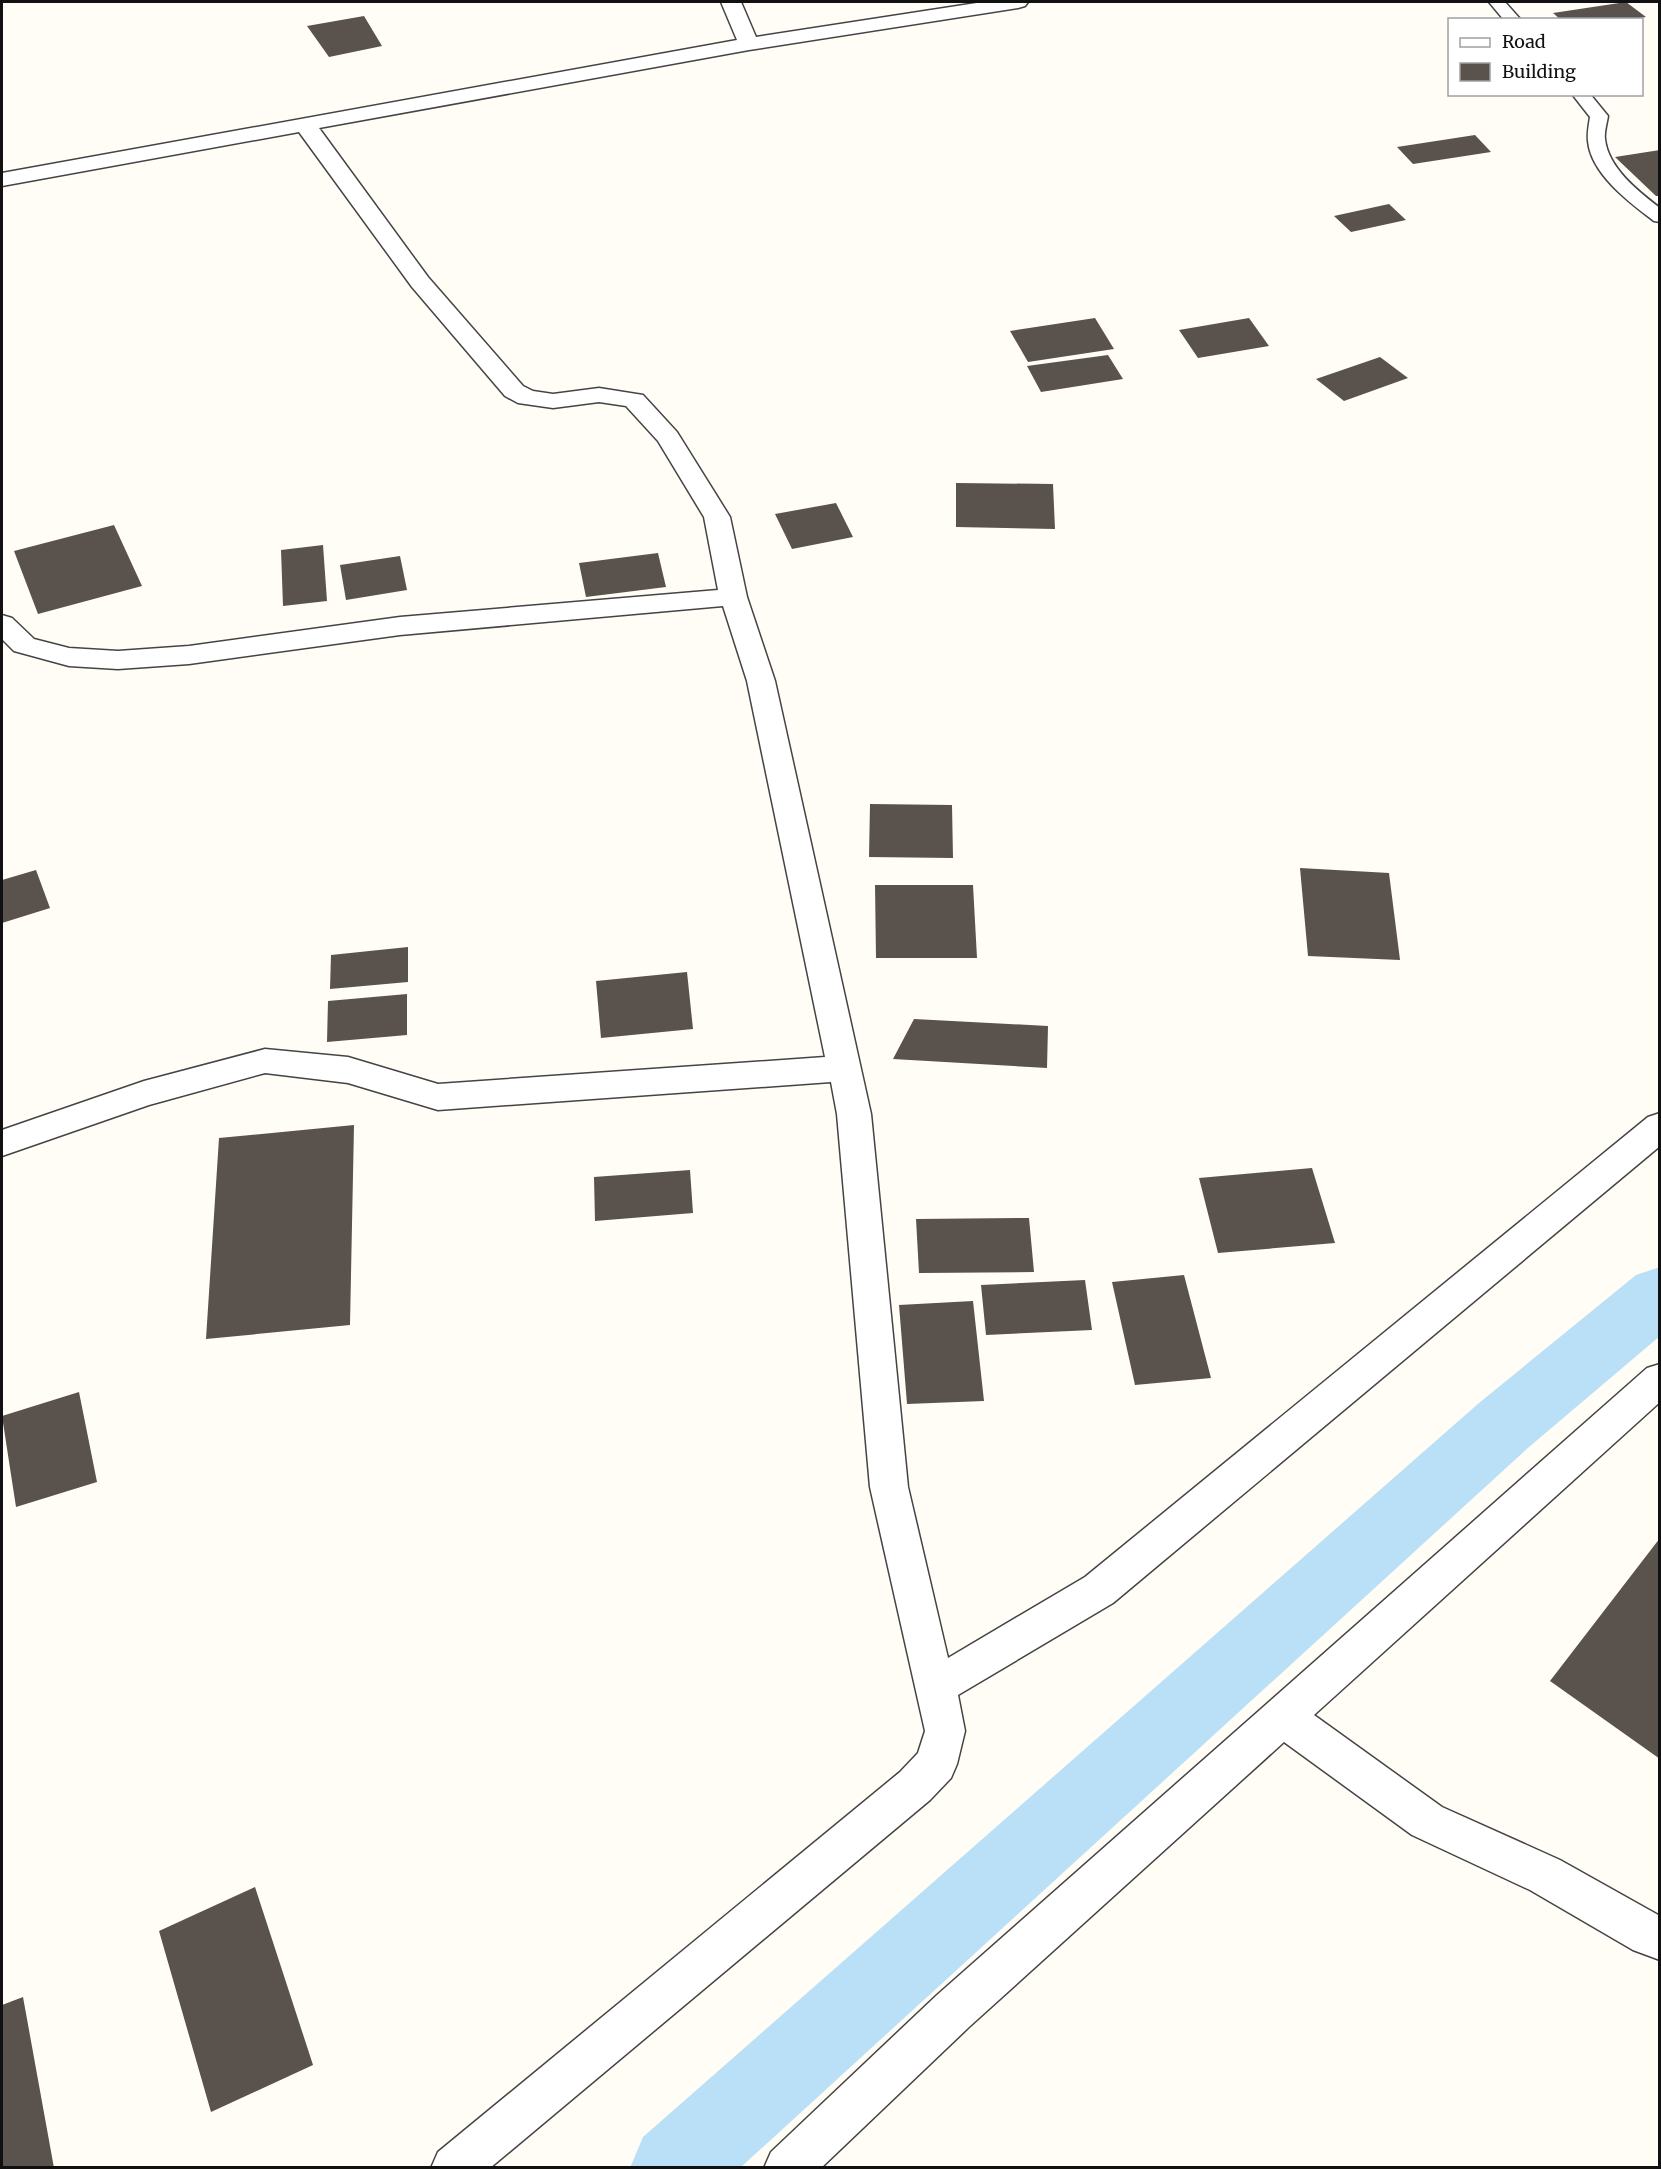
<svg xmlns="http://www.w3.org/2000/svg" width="1661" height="2169" font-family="Merriweather,serif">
<rect width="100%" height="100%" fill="#fffdf5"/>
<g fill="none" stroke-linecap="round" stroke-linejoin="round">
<path fill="#b9e0f7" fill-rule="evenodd" d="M1660 1267V1336L1529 1447 740 2168H630L643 2137 1479 1403 1636 1275Z"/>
</g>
<path fill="#5a524d" d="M1626 2 1646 17 1627 20H1561L1553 13Z
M364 16 382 46 329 57 307 26Z
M1475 135 1491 152 1413 164 1397 147Z
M1660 150V196H1656L1615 157Z
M1389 204 1406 220 1351 232 1334 216Z
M1095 318 1114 349 1028 362 1010 331Z
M1249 318 1269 346 1198 358 1179 330Z
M1108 355 1123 379 1041 392 1027 366Z
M1380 357 1408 378 1344 401 1316 379Z
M956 483 1053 484 1055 529 956 527Z
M836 503 853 537 792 549 775 514Z
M114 525 142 586 38 614 14 551Z
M323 545 327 601 283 606 281 550Z
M658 553 666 587 586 597 579 563Z
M400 556 407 590 346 600 340 565Z
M870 804 952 805 953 858 869 857Z
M1300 868 1389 873 1400 960 1308 956Z
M36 870 50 908 2 923V880Z
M875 885H973L977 958H876Z
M408 947V982L330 989 331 955Z
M687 972 693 1029 601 1038 596 981Z
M407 994V1035L327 1042 328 1001Z
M914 1019 1048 1026 1047 1068 893 1059Z
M354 1125 350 1325 206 1339 219 1138Z
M1312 1168 1335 1243 1218 1253 1199 1178Z
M690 1170 693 1213 595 1221 594 1177Z
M1029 1218 1034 1272 919 1273 916 1219Z
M1184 1275 1211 1378 1135 1385 1112 1282Z
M1085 1280 1092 1330 986 1335 981 1285Z
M973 1301 984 1401 907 1404 899 1305Z
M79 1392 97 1482 16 1507 2 1416Z
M1660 1538V1759L1550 1681Z
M255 1887 313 2065 211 2112 159 1931Z
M23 1997 54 2168H2V2005Z"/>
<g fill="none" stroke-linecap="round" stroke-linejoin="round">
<g stroke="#444" stroke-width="3">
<path id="service" d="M1489 2H1505L1521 20H1504Z
M1572 94H1590L1608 116C1607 123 1604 132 1605 139 1608 168 1639 192 1660 208V222L1654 221C1629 202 1591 174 1588 141 1587 133 1589 124 1590 117Z"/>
</g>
<g stroke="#444" stroke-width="3">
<path id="minor" d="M721 2H741L756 37 983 2H1028L1025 6 1018 8 749 50 319 128 428 277 523 386 533 391 553 394 599 388 643 395 677 432 730 517 747 597 775 681 871 1114 908 1487 948 1658 1085 1577 1648 1117 1660 1113V1146L1113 1603 958 1695 965 1731 957 1764 951 1778 930 1800 490 2168H431L438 2152 900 1772 918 1753 925 1731 870 1487 837 1114 831 1082 438 1110 348 1083 265 1073 149 1105 2 1156V1130L144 1081 265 1049 348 1057 438 1084 825 1057 747 681 723 606 400 635 189 664 118 669 69 666 14 651 2 639V615L12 618 34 639 69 648 118 651 189 646 400 617 718 590 704 517 658 441 626 406 599 402 553 408 518 403 505 396 412 287 299 132 2 186V173L737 40Z
M1660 1364V1402L1314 1715 1442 1807 1560 1860 1660 1916V1960L1633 1950 1530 1890 1412 1835 1284 1742 969 2027 821 2168H764L771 2152 937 1995 1647 1368Z"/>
</g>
<use href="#service" fill="#fff" fill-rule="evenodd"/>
<use href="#minor" fill="#fff" fill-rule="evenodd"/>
</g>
<rect width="1661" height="2169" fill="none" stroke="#111111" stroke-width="6"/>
<rect x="1448" y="18" width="195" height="78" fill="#ffffff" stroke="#a0a0a0" stroke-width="1.5"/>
<rect x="1460" y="38" width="30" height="9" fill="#ffffff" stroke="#a0a0a0" stroke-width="1.5"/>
<text x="1502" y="48" font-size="18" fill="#111111">Road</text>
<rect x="1460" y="63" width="30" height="18" fill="#5a524d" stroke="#a0a0a0" stroke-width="1.5"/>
<text x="1502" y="78" font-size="18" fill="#111111">Building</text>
</svg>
